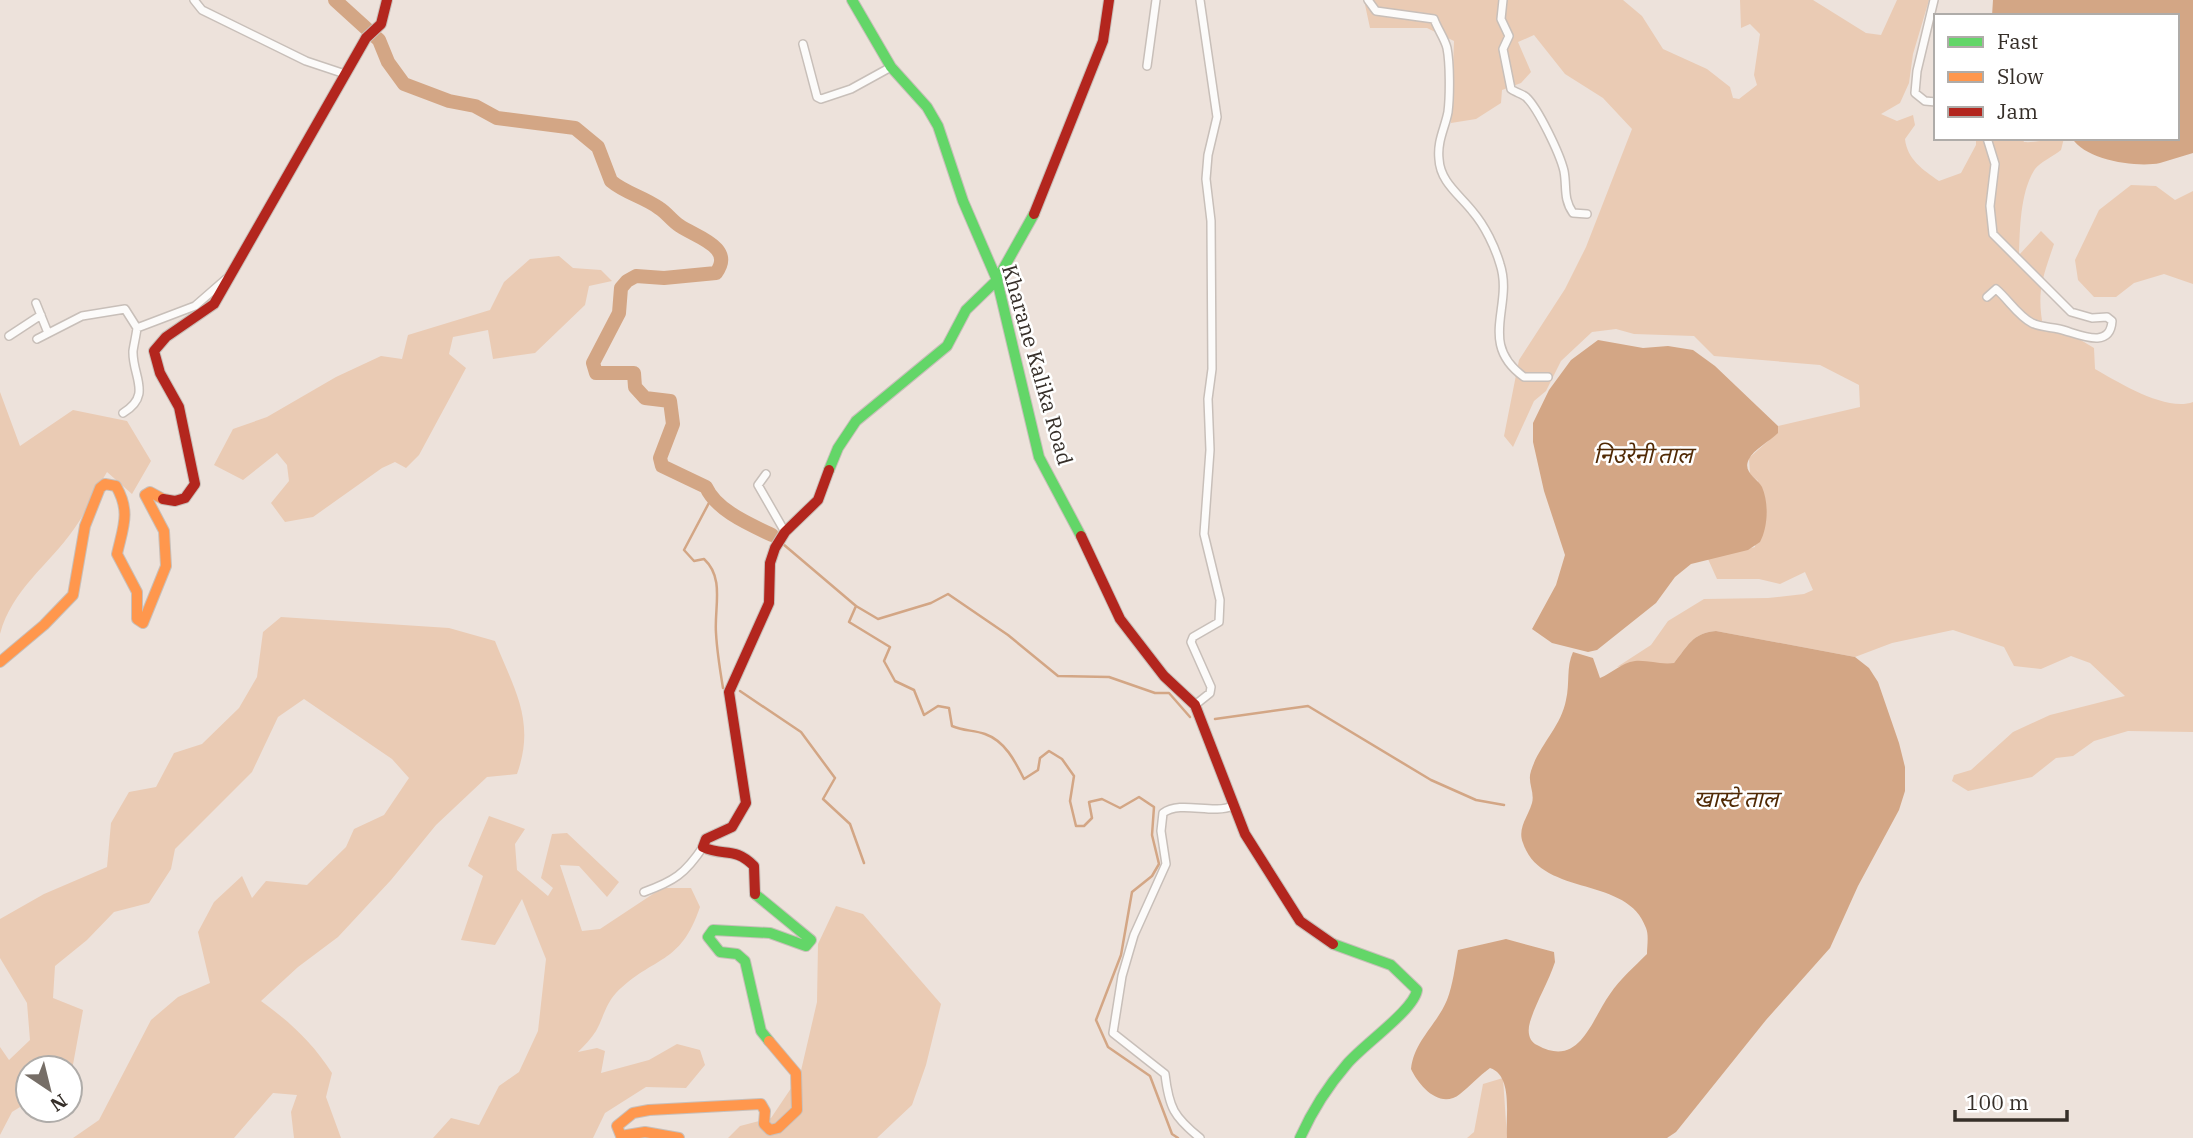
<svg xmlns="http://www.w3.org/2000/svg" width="2193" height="1138" font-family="'IBM Plex Serif','Noto Sans Devanagari',serif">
<rect width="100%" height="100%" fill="#ede2db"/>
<path fill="#eacbb4" d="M1364 0H1623L1642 16 1663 49 1707 69 1730 87 1733 98 1739 99 1757 85 1754 75 1760 34 1750 24 1741 28 1740 0H1813L1866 33 1881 35 1897 0H1929L1913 54 1909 83 1900 103 1881 114 1897 121 1913 115 1915 125 1905 139C1907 159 1923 170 1939 181L1961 173 1976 145V138H2022L2024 142C2038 143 2050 138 2064 138L2061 150C2054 156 2040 162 2035 169 2020 192 2020 229 2019 255L2041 231 2054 244C2042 279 2036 294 2044 331L2074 336 2094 348 2095 369C2118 382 2166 412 2193 402V732L2128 731 2094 741 2073 756 2056 758 2032 777 1968 791 1952 781 1954 775 1971 770 2013 732 2050 715 2125 696 2090 663 2071 656 2041 669 2014 666 2004 647 1953 630 1892 643 1855 657 1716 631C1692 633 1688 646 1674 663 1654 667 1638 661 1617 667L1651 645 1668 621 1704 599 1768 598 1804 594 1813 590 1805 572 1780 584 1759 579H1717L1708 559 1755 547 1758 481 1750 474 1749 458 1777 433 1778 426 1860 407 1859 385 1820 365 1714 356 1694 336 1634 334 1616 329 1592 332 1561 361 1546 391 1534 401 1513 447 1504 436 1519 360 1565 289 1586 247 1632 129 1603 98 1565 74 1534 35 1518 42 1531 72 1521 83 1502 90 1501 103 1476 119 1451 123 1454 41 1427 28H1370Z
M2131 185 2156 186 2175 200 2193 191V284L2164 274 2134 283 2116 297H2094L2078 280 2075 260 2099 210Z
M559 256 573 268 601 270 612 281 589 286 585 305 535 353 493 359 488 330 453 337 449 354 466 368 419 455 406 468 395 462 382 468 313 517 285 522 271 503 289 481 287 465 277 453 243 480 214 465 233 429 267 417 336 377 381 356 402 359 408 335 490 310 504 282 530 259Z
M0 392 20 446 73 410 127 421 151 461 132 494 107 472C95 491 87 511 74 529 49 565 12 589 0 634Z
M281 617 449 628 495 641C514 689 536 721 517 774L487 777 436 825 391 880 338 937 298 967 261 1001C290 1022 312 1042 332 1073L326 1097 341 1138H294L291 1112 297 1095 273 1093 234 1138H73L99 1120 151 1020 178 997 210 983 198 932 214 902 242 876 252 898 266 881 307 885 346 847 354 829 384 815 409 778 392 759 304 699 278 717 252 772 175 849 171 869 149 903 114 912 87 940 55 966 53 998 83 1010 72 1070 28 1068V1102L12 1112 0 1135V1047L9 1060 30 1040 27 1003 0 958V919L44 894 107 867 111 823 129 792 156 787 174 753 202 744 239 708 257 677 263 632Z
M489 816 525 829 515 844 517 870 548 896 553 888 541 878 552 834 567 833 619 882 607 897 579 866 560 865 582 931 600 929 662 888H691L700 907C680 966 654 955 616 993 605 1005 603 1019 596 1031 591 1039 584 1046 578 1052L597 1048 605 1051 601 1073 649 1060 677 1044 700 1050 705 1065 686 1088 646 1087 605 1113 593 1138H433L451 1118 479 1125 499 1086 519 1072 538 1031 546 959 522 899 495 945 461 940 483 876 468 866Z
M836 906 863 914 941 1004 926 1065 912 1105 877 1138H728L740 1126 771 1118 800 1075 817 1002 818 944Z
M1503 1078 1507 1138H1467L1474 1132 1483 1084Z"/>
<path fill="#d3a685" d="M1993 0H2193V153C2182 156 2171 160 2160 163 2137 168 2085 160 2072 138H2177V16H1992Z
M1598 340 1643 348 1668 346 1693 350 1715 366 1778 426V433C1770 441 1753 450 1749 459 1742 472 1757 478 1762 487 1769 503 1768 527 1760 542L1748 550 1691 564 1675 577 1656 603 1597 650 1588 652 1552 643 1532 629 1556 585 1565 555 1544 491 1533 442V423L1549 390 1571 360Z
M1716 631 1855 657 1869 668 1878 682 1899 743 1905 767V791L1899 810 1858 886 1830 948 1766 1020 1676 1132 1667 1138H1507C1505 1118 1514 1076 1490 1068 1479 1076 1470 1086 1460 1094 1440 1110 1419 1086 1411 1069 1414 1041 1436 1026 1447 1000 1453 985 1455 966 1458 950L1506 939 1554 952 1555 962C1548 983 1536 1002 1530 1022 1527 1032 1529 1041 1537 1045 1580 1069 1591 1020 1610 994 1620 979 1634 967 1647 954 1647 946 1649 935 1646 928 1628 875 1541 898 1523 843 1517 828 1528 817 1532 803 1535 792 1527 782 1531 771 1539 745 1561 727 1566 700 1570 684 1566 667 1573 652L1593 658 1600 678C1612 673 1621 663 1635 661 1649 660 1660 665 1674 663 1688 646 1692 633 1716 631Z"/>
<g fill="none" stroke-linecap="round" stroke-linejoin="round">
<path stroke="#d3a685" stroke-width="2.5" d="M711 499 684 550 694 561 704 559C725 578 714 608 716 633 717 652 720 670 723 688
M783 544 856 606 849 622 890 647 884 661 895 681 914 690 924 715 938 706 949 708 952 726C963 731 974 730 985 734 1005 741 1015 761 1024 779L1038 770 1040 758 1049 751 1062 759 1074 776 1070 801 1076 826H1084L1092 818 1089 802 1102 799 1120 808 1139 797 1154 807 1152 835 1159 864 1152 876 1132 892 1121 955 1096 1020 1108 1047 1150 1076 1172 1134 1178 1138
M856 606 878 619 931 603 948 594 1008 635 1058 676 1109 677 1155 693H1169L1190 717
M740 691 801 732 835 778 823 799 850 824 864 863
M1215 719 1308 706 1431 780 1476 800 1504 805"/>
<path stroke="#d3a685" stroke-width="14" d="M335 0 379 40 388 62 404 84 449 101 475 106 497 118 575 128 598 147 611 181C625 193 644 197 659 208 667 213 672 221 680 226 696 237 735 247 716 273L664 278 636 276 627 281 621 288 619 313 593 363 596 373H634L635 387 645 398 670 401 673 424 660 458 662 466 706 487C716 510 749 524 772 535"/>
<g stroke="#c8bfb9" stroke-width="10">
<path id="street" d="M194 0 202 10 306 61 345 74
M1368 0 1376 11 1434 19C1437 28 1445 39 1447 48 1450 63 1450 96 1448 112 1445 128 1437 141 1439 159 1440 182 1460 195 1473 212 1485 226 1495 247 1500 264 1514 306 1477 343 1524 377H1548
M1503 0 1501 19 1509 36 1503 49 1511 89C1515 92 1522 94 1526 97 1538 108 1560 154 1564 171 1567 187 1563 199 1573 213L1587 214
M1934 0 1917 71 1915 93 1925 101 1936 102
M803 44 817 97 821 99 851 89 891 67
M1147 66 1156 0
M1987 297 1996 289C2008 299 2018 316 2032 323 2040 327 2050 327 2059 329 2077 333 2110 351 2112 321L2107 317 2092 318 2071 312 1993 234 1990 206 1995 164 1987 138
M36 303 48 333
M9 336 41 315
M37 339 82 316 125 309 137 328 195 306 226 279
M123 413C153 395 132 376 133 351 134 344 136 336 137 328
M766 474 758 485 785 532
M1195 705 1210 693 1211 687 1191 642 1193 637 1219 622 1220 600 1204 534 1210 450 1208 399 1212 369 1211 221 1206 179 1208 155 1217 117 1200 0
M644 892C674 881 685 874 703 847
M1200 1138C1174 1117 1169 1108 1165 1074L1113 1033 1122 976 1134 935 1166 864 1161 831 1163 813C1181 800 1212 815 1233 806"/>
</g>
<g stroke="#c8bfb9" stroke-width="12">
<path id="fast" d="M852 0 891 67 927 107 938 126 963 201 997 280 1039 457 1081 536
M829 470 838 448 856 421 947 346 966 310 997 280 1034 214
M755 894 811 940 806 946 770 933 713 930 708 937 720 952 737 954 745 961 761 1031 769 1041
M1300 1138C1312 1111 1328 1086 1347 1064 1364 1044 1414 1010 1417 990L1391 965 1333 944"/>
</g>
<g stroke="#c8bfb9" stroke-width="12">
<path id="slow" d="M0 662 44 625 73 595 85 526 100 488 105 484 116 486C131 512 123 527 117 554L137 592V619L143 623 166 566 164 531 145 495 150 492 163 499
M679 1138 645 1132 621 1136 617 1126 633 1113 649 1110 761 1104 765 1111 764 1124 770 1130 778 1128 797 1110 796 1073 769 1041"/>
</g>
<g stroke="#c8bfb9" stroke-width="12">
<path id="jam" d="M1034 214 1103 41 1109 0
M163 499 175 501 185 498 195 484 179 407 160 373 154 351 166 337 214 304 366 38 381 24 387 0
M1081 536 1120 619 1164 676 1195 705 1245 834 1300 921 1333 944
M755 894 754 866C734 846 724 857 703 847L706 839 732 827 746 803 729 692 769 603 770 563 775 548 785 532 818 500 829 470"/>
</g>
<use href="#street" stroke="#fcfbfa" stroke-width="7"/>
<use href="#fast" stroke="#63d668" stroke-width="10"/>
<use href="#slow" stroke="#ff974d" stroke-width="10"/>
<use href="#jam" stroke="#b3261e" stroke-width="10"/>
</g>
<g text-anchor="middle" stroke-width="5" stroke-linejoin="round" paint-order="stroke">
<g font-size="21" fill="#362f29" stroke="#fff">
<text transform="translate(1037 365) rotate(74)" y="7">Kharane Kalika Road</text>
</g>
<g font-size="23" font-style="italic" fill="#512a05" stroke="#fff">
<text x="1643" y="463">निउरेनी ताल</text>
<text x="1736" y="807">खास्टे ताल</text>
</g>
</g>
<rect x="1934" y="14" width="245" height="126" fill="#ffffff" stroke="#afaca9" stroke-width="2"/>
<rect x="1948" y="37" width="35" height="10" fill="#63d668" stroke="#afaca9" stroke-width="2"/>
<text x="1997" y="49" font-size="21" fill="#362f29">Fast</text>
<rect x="1948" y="72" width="35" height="10" fill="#ff974d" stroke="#afaca9" stroke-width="2"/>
<text x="1997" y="84" font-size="21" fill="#362f29">Slow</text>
<rect x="1948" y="107" width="35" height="10" fill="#b3261e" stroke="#afaca9" stroke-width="2"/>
<text x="1997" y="119" font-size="21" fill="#362f29">Jam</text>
<g transform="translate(49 1089) rotate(145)"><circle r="33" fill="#ffffff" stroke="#afaca9" stroke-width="2"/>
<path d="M0-5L12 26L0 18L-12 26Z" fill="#766e67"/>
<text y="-10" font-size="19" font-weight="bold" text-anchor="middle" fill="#362f29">N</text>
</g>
<path d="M1955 1110v10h112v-10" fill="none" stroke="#362f29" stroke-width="3.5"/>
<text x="1966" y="1110" font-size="21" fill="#362f29" stroke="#ffffff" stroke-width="5" paint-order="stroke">100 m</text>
</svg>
